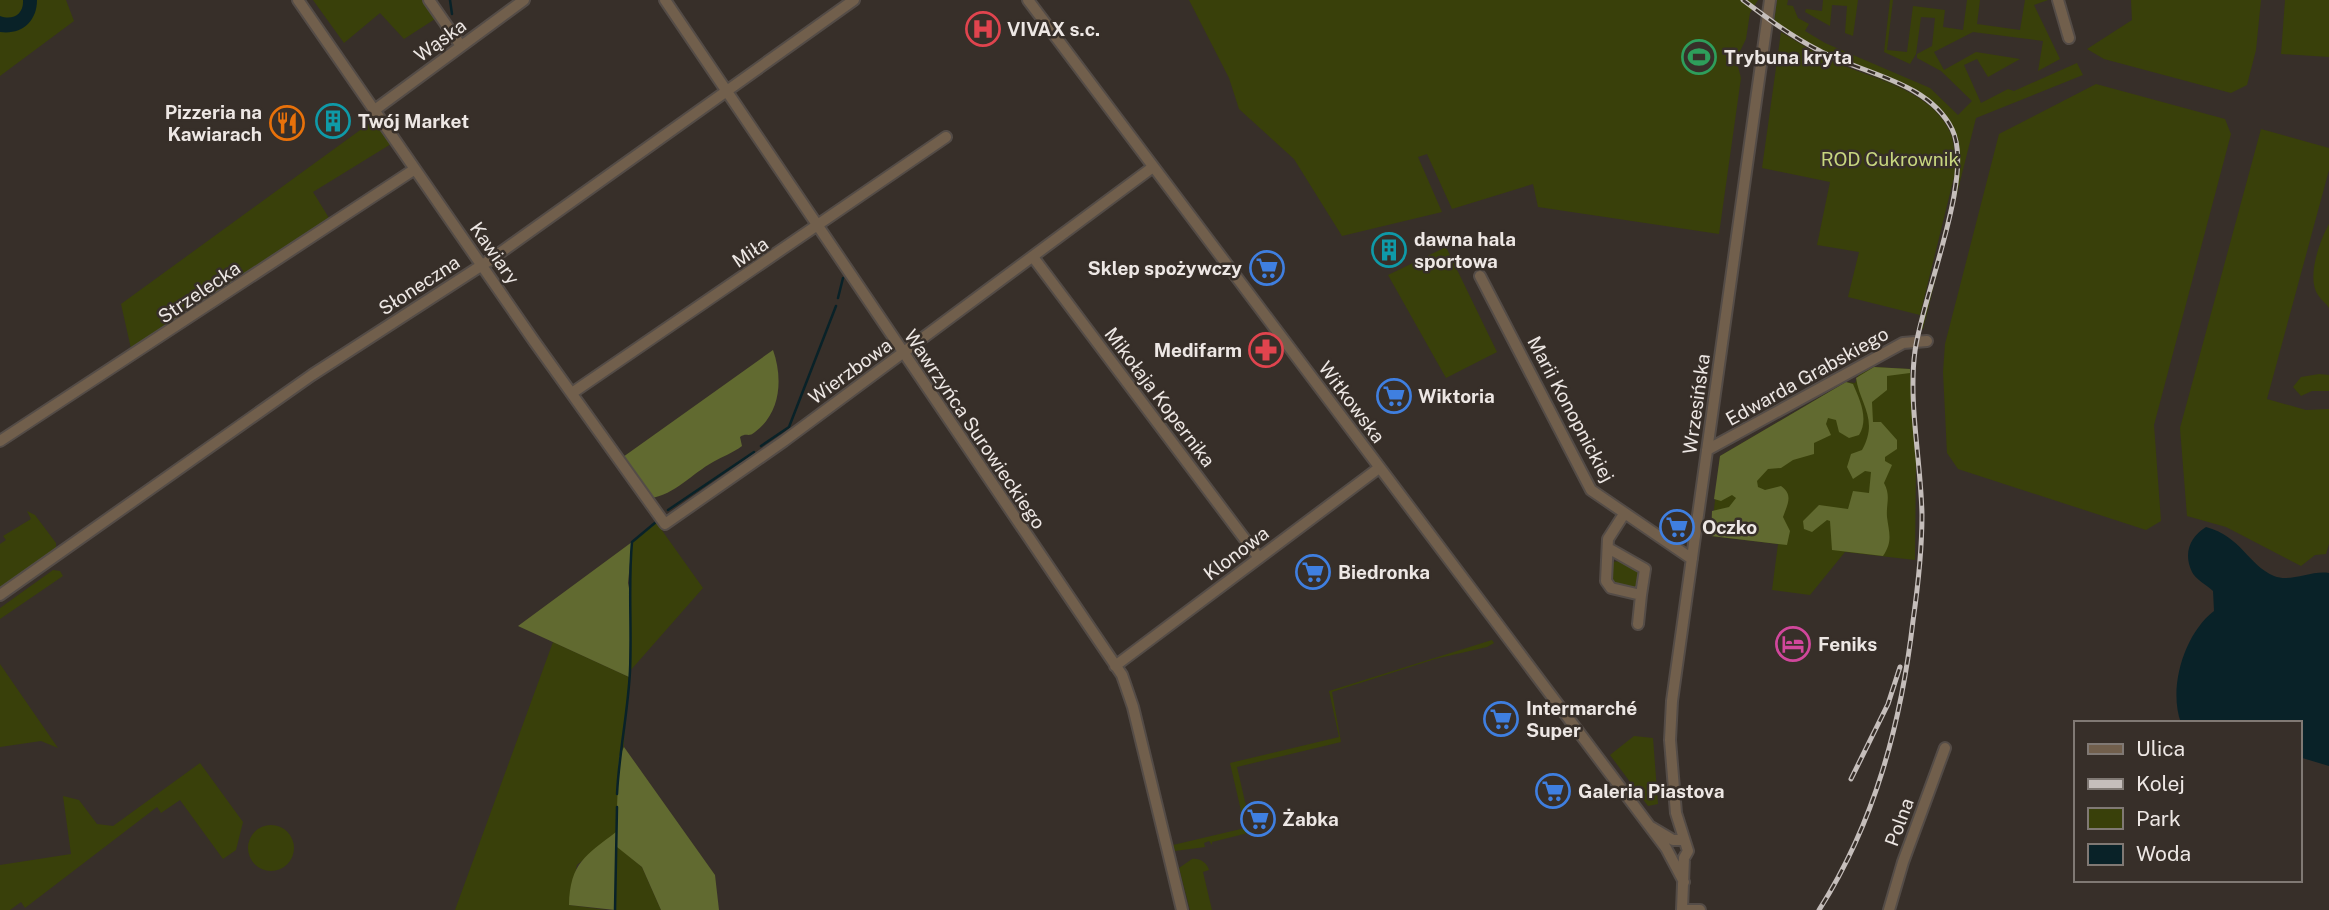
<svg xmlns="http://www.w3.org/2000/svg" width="2329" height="910" font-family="'Public Sans',sans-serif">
<rect width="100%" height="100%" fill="#372f29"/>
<path fill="#39400a" d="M0 0H66L74 21 0 76Z
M313 0H423L435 19 404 39 380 13 344 43Z
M1189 0H1758L1750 13 1746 39 1736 59 1741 78 1719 234 1538 207 1533 184 1452 209 1427 154 1418 157 1442 212 1342 236 1294 159 1239 109 1229 78Z
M1777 0H1788L1787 5 1793 6 1798 18 1809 24 1805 31 1825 43 1930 88 1958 115 1972 101 1941 71 1917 58V54L1932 46 1935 18 1921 17 1916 54 1910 64 1884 52 1890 0H1893L1887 50 1907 52 1913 6 1945 10 1943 27 1963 30 1967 0H1980L1977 24 2020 30 2025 0H2048L2034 5 2060 59 2038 71 2043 41 1973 32 1934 52 1944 70 1976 52 2020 59 1988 77 1977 59 1964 65 1981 103 2008 89 2014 91 2077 63 2083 75 1976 118 1923 329 1919 330 1959 171V148L1951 127 1939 110 1919 95 1834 59 1774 23Z
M1823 0H1858L1853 36 1845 33 1847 6 1832 5 1830 26 1805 12 1806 9 1822 11Z
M2131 0H2261L2256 50 2247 85 2231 93 2104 59 2087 49 2132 20Z
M2285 0H2329V57L2281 54Z
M1781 32C1798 42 1815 53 1832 61 1870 78 1925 88 1947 126 1956 141 1954 156 1955 173L1920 315 1848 297 1859 252 1817 245 1830 182 1762 168Z
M2096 84 2225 119 2231 134 2154 425 2161 521 2146 530 1958 469 1947 453 1943 372 1945 344 1999 134Z
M374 120 391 144 313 192 329 218 132 353 121 304Z
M2261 129 2329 148V170L2267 399 2306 410 2329 409V544L2326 554 2315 555 2301 566 2226 527 2187 516 2180 428Z
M2329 224V308C2326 303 2321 300 2318 295 2306 278 2320 240 2329 224Z
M1446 247 1497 352 1446 378 1388 275Z
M1874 367 1910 369 1916 458 1915 560 1845 552 1810 595 1772 590 1778 544 1711 536 1720 456 1846 382 1855 383 1859 374Z
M2319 374 2329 375V391H2312L2301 396 2293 387 2301 377Z
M27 511 35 515 56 543V548L0 588V544L6 540 3 536 31 519Z
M656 522 703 588 630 671C629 627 628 585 632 542Z
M1619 561 1640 572 1638 590 1614 585 1611 579 1613 562Z
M53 570 60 571 63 576 0 619V608Z
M1492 640 1494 643 1487 647 1435 659 1332 692 1341 742 1237 767 1252 832 1212 842V845L1209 841 1204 843 1205 847 1175 851 1173 845 1245 828 1230 763 1339 737 1329 691Z
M553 642 629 677 617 832 577 865 569 905 607 910H455Z
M0 664 58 748 41 741 0 747Z
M1634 736 1653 738 1658 804 1648 806 1610 755Z
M200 763 243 822 236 850 223 859 180 800 161 813 157 807 25 908 21 902 10 910H0V865L71 854 63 796 79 800 97 824 113 826Z
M248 848a23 23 0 1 1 46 0a23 23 0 1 1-46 0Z
M617 846 642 867 661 910H615Z
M1192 859C1200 858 1207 863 1209 870L1203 872 1212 910H1190L1179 868Z"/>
<path fill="#616a30" d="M773 350C783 378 781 413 755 432 748 438 747 432 740 437L742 446C733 453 723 456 713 462 693 473 674 495 651 498L623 457Z
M1874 367 1910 369V373L1887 376V390L1872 402 1873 422H1881L1897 440V449L1885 457V461L1892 465 1884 483C1891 496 1886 503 1887 517 1889 533 1893 541 1883 556L1832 550 1830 521 1827 520 1812 532 1804 529 1803 521 1819 505 1848 509 1853 491 1869 493 1871 472 1865 471 1853 479 1847 467 1851 454 1862 450C1879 419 1860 405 1856 378Z
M1846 382 1853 384C1860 400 1869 419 1859 435L1849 438 1839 432 1836 420 1828 418 1826 424 1831 435 1814 443V454L1793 460 1781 468 1768 469 1757 481 1758 487 1765 490 1781 486C1794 495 1787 505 1783 517L1790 531 1787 545 1711 536 1712 511 1729 507 1736 498 1732 495 1721 501 1714 499 1720 456Z
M632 542 628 583 631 599 629 677 518 626Z
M624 747 715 875 719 910H661L642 867 617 847 615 910 569 905C570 863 586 855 616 832L619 757Z"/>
<path fill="#092228" d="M23 0H37C37 22 21 35 0 32V16C13 21 24 14 23 0Z
M2206 527C2241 536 2248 565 2274 576 2291 583 2311 570 2329 573V766L2299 757V723H2181C2168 688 2184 634 2214 611L2213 591C2207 585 2195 579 2192 572 2183 553 2190 537 2206 527Z"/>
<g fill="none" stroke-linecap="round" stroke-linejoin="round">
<path stroke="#092228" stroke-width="2.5" d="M450 0 452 14
M838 298 843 278
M761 446 789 427 836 306
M668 510 754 452
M617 794C619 753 628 712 630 671 632 627 628 585 632 542L656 522
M615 910 617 807"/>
<g stroke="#544c47" stroke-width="14">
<path id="minor" d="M298 0 534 341 665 524 784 441 1153 167
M429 0 461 46
M665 0 1122 675 1133 707 1182 910
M1028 0 1666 848 1684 882
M2058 0 2069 38
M376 109 524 0
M1033 257 1259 558
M1480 276 1591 490 1692 559
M572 393 946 137
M0 441 415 169
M1707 450 1903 343 1927 341
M1608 548 1645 569 1641 595 1611 588 1606 581 1608 539 1624 514
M0 595 312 375 490 260 854 0
M1638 624 1641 595
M1115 666 1379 468
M1651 827 1673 840H1683
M1682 910 1684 858 1688 851 1676 813 1670 740 1672 701 1770 0
M1687 910H1700
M1889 910 1903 862 1945 748"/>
</g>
<use href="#minor" stroke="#715f4c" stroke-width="10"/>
<g stroke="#c5bebb" stroke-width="5">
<path id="rail" d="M1743 0C1767 18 1791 36 1818 50 1862 74 1928 81 1952 129 1975 175 1922 297 1915 351 1908 402 1921 462 1922 515 1922 550 1918 586 1913 621 1901 723 1875 822 1819 910
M1851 779 1888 704 1900 667"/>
</g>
<use href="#rail" stroke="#372f29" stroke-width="2.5" stroke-dasharray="8" stroke-linecap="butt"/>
</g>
<defs>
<g id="hospital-ring" transform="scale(1.75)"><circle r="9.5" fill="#372f29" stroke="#e0444e" stroke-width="1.5"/><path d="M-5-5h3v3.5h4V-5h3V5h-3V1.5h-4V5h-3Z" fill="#e0444e"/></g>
<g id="stadium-ring" transform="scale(1.75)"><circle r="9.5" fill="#372f29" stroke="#2e9e5b" stroke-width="1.5"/><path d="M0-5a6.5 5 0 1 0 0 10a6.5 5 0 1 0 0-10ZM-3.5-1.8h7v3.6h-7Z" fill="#2e9e5b"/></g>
<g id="building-ring" transform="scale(1.75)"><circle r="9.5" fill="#372f29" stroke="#0f9aa8" stroke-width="1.5"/><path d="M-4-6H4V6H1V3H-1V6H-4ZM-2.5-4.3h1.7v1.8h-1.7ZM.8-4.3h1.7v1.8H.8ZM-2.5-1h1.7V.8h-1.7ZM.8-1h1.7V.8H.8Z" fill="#0f9aa8"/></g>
<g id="restaurant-ring" transform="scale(1.75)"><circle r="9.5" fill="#372f29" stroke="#e8710a" stroke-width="1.5"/><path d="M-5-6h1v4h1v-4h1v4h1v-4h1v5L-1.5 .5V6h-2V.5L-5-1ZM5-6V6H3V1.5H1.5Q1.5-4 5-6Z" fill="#e8710a"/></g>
<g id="supermarket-ring" transform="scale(1.75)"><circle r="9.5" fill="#372f29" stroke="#3f7fe0" stroke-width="1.5"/><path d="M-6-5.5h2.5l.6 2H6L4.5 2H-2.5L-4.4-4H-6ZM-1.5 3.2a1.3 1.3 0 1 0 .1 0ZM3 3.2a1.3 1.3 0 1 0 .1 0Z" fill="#3f7fe0"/></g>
<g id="pharmacy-ring" transform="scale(1.75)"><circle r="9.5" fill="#372f29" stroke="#e0444e" stroke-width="1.5"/><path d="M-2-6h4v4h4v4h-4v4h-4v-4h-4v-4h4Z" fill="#e0444e"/></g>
<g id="hotel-ring" transform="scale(1.75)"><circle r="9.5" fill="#372f29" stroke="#d1479c" stroke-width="1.5"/><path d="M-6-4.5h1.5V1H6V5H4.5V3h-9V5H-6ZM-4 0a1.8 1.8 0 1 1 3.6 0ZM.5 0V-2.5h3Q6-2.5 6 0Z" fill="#d1479c"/></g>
</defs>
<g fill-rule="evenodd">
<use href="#hospital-ring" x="983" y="29"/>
<use href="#stadium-ring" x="1699" y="57"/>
<use href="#building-ring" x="333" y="121"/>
<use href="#restaurant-ring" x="287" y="123"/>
<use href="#building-ring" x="1389" y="250"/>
<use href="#supermarket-ring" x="1267" y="268"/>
<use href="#pharmacy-ring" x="1266" y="350"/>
<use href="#supermarket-ring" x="1394" y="396"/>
<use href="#supermarket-ring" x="1677" y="527"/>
<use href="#supermarket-ring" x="1313" y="572"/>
<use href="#hotel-ring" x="1793" y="644"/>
<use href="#supermarket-ring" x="1501" y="719"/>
<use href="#supermarket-ring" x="1553" y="791"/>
<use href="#supermarket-ring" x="1258" y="819"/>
</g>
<g text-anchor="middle" stroke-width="5" stroke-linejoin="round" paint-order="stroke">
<g font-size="19" font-weight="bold" fill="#ede7e4" stroke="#372f29" text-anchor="start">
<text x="1007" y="36">VIVAX s.c.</text>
<text x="1724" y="64">Trybuna kryta</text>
<text x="262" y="119" text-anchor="end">Pizzeria na<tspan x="262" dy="22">Kawiarach</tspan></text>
<text x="358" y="128">Twój Market</text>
<text x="1414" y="246">dawna hala<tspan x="1414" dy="22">sportowa</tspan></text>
<text x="1242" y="275" text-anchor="end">Sklep spożywczy</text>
<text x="1242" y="357" text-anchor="end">Medifarm</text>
<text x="1418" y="403">Wiktoria</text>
<text x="1702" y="534">Oczko</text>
<text x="1338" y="579">Biedronka</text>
<text x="1818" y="651">Feniks</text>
<text x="1526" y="715">Intermarché<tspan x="1526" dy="22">Super</tspan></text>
<text x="1578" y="798">Galeria Piastova</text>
<text x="1282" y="826">Żabka</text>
</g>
<g font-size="19" fill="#ede7e4" stroke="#372f29">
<text transform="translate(440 40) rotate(-36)" y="7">Wąska</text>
<text transform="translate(750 252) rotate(-34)" y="7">Miła</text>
<text transform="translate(495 253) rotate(55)" y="7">Kawiary</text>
<text transform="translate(419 285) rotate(-33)" y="7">Słoneczna</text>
<text transform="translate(199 292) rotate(-34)" y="7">Strzelecka</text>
<text transform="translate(850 371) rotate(-36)" y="7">Wierzbowa</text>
<text transform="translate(1807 376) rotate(-29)" y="7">Edwarda Grabskiego</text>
<text transform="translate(1160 397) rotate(53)" y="7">Mikołaja Kopernika</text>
<text transform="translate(1352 402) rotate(53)" y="7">Witkowska</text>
<text transform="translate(1696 404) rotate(-82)" y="7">Wrzesińska</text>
<text transform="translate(1571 409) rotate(62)" y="7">Marii Konopnickiej</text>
<text transform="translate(975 429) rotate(56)" y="7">Wawrzyńca Surowieckiego</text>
<text transform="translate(1236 553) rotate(-37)" y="7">Klonowa</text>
<text transform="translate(1899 822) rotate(-70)" y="7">Polna</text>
</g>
<g font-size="19" fill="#c7d67f" stroke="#372f29">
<text x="1890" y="166">ROD Cukrownik</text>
</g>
</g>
<rect x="2074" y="721" width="228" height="161" fill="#372f29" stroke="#807974" stroke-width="2"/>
<rect x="2088" y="744" width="35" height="10" fill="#715f4c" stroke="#807974" stroke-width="2"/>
<text x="2136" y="756" font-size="21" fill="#ede7e4">Ulica</text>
<rect x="2088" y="779" width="35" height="10" fill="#c5bebb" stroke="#807974" stroke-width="2"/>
<text x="2136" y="791" font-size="21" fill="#ede7e4">Kolej</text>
<rect x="2088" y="808" width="35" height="21" fill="#39400a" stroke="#807974" stroke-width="2"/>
<text x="2136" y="826" font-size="21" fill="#ede7e4">Park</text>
<rect x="2088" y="844" width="35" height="21" fill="#092228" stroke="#807974" stroke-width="2"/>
<text x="2136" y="861" font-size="21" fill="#ede7e4">Woda</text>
</svg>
